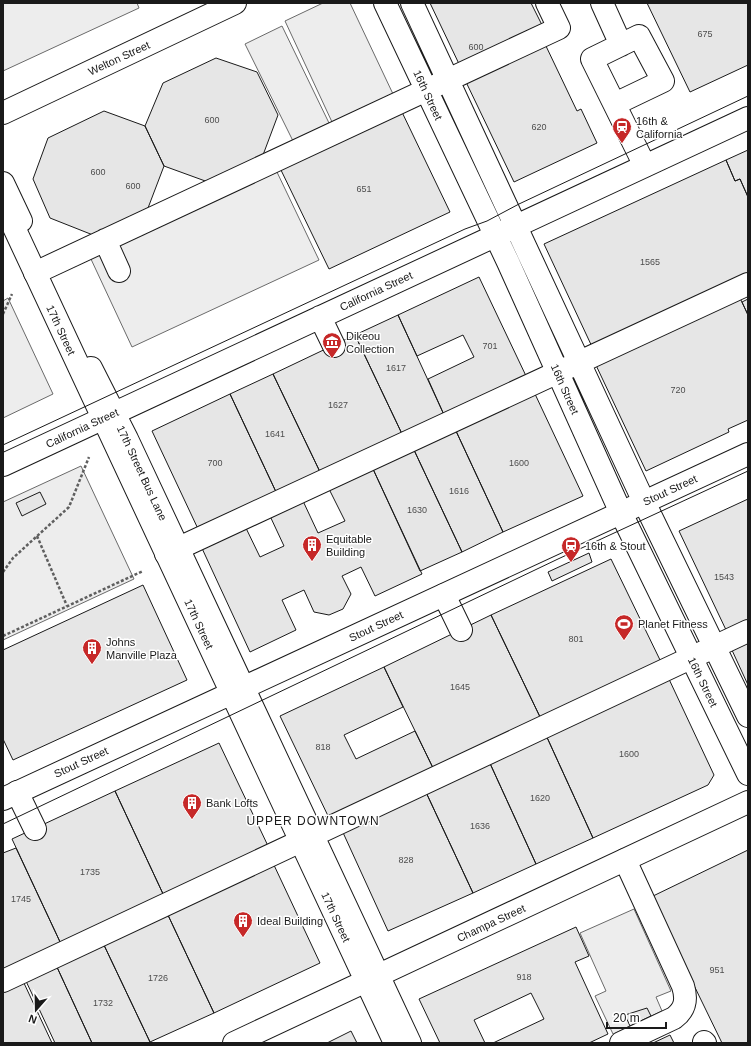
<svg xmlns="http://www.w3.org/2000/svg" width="751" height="1046" font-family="Helvetica,sans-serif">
<rect width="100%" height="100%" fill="#fff"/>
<path fill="#ededed" stroke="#6a6a6a" d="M3 3H137L139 8 3 71Z
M323 3H350L393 94 332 122 285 21Z
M282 26 329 123 293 141 245 44Z
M276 170 319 260 132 347 90 257Z
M8 298 53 394 3 418V301Z
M81 466 134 579 3 640V502Z
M634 909 671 991 656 997 662 1011 613 1034 595 996 606 991 580 933Z"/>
<path fill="#e6e6e6" stroke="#1a1a1a" d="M430 3H531L543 27 460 66Z
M647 3H748V65L690 92Z
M545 44 577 111 581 109 597 143 514 182 466 82Z
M216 58 257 72 278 115 263 155 208 182 164 166 145 126 163 83Z
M400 108 450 212 329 269 279 166Z
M104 111 145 126 164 166 148 208 93 235 50 218 33 179 48 138Z
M748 150V197L740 179 735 181 726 160Z
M726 160 735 181 740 179 748 197V279L594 351 544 244Z
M479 277 527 378 445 417 428 379 474 357 463 335 417 356 398 315Z
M740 298 748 315V420L728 429 729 432 646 471 594 361Z
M748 299V315L742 302Z
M398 315 445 417 403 436 355 335Z
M355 335 403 436 321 474 273 374Z
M273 374 321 474 277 494 230 394Z
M230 394 277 494 199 531 152 431Z
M535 394 583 496 503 532 456 431Z
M456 431 503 532 462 552 414 450Z
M414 450 462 552 420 571 373 469Z
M373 469 422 574 375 596 361 567 342 576 351 594 343 609 329 615 314 612 304 590 282 600 296 630 250 652 200 544 244 524 260 557 284 546 270 516 303 501 318 533 345 521 329 489Z
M40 492 46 504 22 516 16 503Z
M748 499V623L727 632 679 531Z
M589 553 592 562 552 581 548 572Z
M611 559 661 662 541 719 491 615Z
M143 585 187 680 13 760 3 739V650Z
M491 615 541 719 434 770 384 667Z
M748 640V685L731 648Z
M384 667 403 707 344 735 356 759 415 731 434 770 330 820 280 716Z
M668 677 714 775 708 785 593 838 545 733Z
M545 733 593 838 536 864 488 759Z
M219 743 269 848 164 896 115 791Z
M488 759 536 864 473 893 424 788Z
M424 788 473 893 388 931 340 826Z
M115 791 164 896 61 944 12 839Z
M16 848 61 944 3 971V853Z
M748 850V1043H722L651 897Z
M273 863 320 963 214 1013 167 913Z
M167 913 214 1013 150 1042 103 943Z
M576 927 589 956 575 962 608 1034 589 1043H493L544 1019 531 993 474 1020 485 1043H440L419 999Z
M103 943 150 1042 148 1043H92L56 965Z
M56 965 92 1043H55L25 979Z
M23 981 52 1043H3V990Z
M647 1008 651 1016 630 1026 625 1015Z
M351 1031 357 1043H327Z
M670 1035 674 1043H653Z"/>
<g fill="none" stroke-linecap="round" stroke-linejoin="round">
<g stroke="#1a1a1a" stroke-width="24">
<path id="minor" d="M385 3 508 262 621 513 748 774
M412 3 644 502 748 716
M602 3 621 45
M615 104 663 81 639 36 592 59 645 166
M3 113 235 3
M3 183 21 221
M105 240 119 271
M35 273 559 28 547 3
M320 317 334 346
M91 368 127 439 410 1043
M3 465 748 118
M166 554 748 284
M444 595 461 630
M17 792 35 829
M3 981 748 631
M704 1042 705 1043
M621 1043 674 1018C686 1009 687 999 683 986L625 860"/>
</g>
<g stroke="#1a1a1a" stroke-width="24">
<path id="major" d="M3 204 395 1043
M3 799 748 454
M234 1043 748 802"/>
</g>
<path stroke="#5f5f5f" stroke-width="2.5" stroke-dasharray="3 2" stroke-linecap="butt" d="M3 314 12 294
M37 536 67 606
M3 572 13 558 69 507 89 457
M3 636 143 571"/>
<use href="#minor" stroke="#fff" stroke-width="22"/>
<use href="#major" stroke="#fff" stroke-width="22"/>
<path stroke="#1a1a1a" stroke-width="1" d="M3 445 465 229 487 221 519 204 748 96
M3 824 558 559 748 471"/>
</g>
<defs>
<g id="station-pin" transform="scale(1)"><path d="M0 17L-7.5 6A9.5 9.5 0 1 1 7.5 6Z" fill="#c62828" stroke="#fff"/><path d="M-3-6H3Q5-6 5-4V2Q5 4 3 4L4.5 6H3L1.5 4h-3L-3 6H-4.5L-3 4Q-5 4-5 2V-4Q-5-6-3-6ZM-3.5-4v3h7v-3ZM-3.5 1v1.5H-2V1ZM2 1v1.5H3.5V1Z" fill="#fff"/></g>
<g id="museum-pin" transform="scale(1)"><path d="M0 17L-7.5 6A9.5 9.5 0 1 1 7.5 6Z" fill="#c62828" stroke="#fff"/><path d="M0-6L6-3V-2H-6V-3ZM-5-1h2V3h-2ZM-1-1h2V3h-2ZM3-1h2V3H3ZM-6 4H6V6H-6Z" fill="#fff"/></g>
<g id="building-pin" transform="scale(1)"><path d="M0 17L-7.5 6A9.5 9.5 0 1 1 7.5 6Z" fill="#c62828" stroke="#fff"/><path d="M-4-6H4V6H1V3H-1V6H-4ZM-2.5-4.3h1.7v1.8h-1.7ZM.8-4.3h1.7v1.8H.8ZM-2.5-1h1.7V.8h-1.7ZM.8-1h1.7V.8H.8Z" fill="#fff"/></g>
<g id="stadium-pin" transform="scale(1)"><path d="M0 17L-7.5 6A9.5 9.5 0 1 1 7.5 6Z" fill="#c62828" stroke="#fff"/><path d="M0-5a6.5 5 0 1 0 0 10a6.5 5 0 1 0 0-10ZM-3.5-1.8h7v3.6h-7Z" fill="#fff"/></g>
</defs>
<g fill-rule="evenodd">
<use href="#station-pin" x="622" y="127"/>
<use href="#museum-pin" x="332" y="342"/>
<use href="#building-pin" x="312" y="545"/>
<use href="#station-pin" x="571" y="546"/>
<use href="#stadium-pin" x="624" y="624"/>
<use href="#building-pin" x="92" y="648"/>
<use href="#building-pin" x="192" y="803"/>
<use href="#building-pin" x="243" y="921"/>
</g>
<g text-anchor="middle" stroke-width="3" stroke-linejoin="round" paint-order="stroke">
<g font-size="9" fill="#4d4d4d">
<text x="705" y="37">675</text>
<text x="476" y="50">600</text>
<text x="212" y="123">600</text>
<text x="539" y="130">620</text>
<text x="98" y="175">600</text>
<text x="133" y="189">600</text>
<text x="364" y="192">651</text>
<text x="650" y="265">1565</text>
<text x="490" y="349">701</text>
<text x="396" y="371">1617</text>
<text x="678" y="393">720</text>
<text x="338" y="408">1627</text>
<text x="275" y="437">1641</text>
<text x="215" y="466">700</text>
<text x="519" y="466">1600</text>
<text x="459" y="494">1616</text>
<text x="417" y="513">1630</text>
<text x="724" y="580">1543</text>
<text x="576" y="642">801</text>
<text x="460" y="690">1645</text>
<text x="323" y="750">818</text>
<text x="629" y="757">1600</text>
<text x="540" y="801">1620</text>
<text x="480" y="829">1636</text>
<text x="406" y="863">828</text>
<text x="90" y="875">1735</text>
<text x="21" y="902">1745</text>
<text x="717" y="973">951</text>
<text x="524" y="980">918</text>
<text x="158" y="981">1726</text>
<text x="103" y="1006">1732</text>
</g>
<g font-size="11" fill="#1a1a1a" stroke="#fff">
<text transform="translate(119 58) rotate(-25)" y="4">Welton Street</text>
<text transform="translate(428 95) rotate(65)" y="4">16th Street</text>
<text transform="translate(376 291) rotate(-25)" y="4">California Street</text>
<text transform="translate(61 330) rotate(65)" y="4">17th Street</text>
<text transform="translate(565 389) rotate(66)" y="4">16th Street</text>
<text transform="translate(82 428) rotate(-25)" y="4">California Street</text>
<text transform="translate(142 473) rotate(65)" y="4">17th Street Bus Lane</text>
<text transform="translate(670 490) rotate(-25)" y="4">Stout Street</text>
<text transform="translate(199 624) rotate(65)" y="4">17th Street</text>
<text transform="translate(376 626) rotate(-25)" y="4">Stout Street</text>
<text transform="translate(703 682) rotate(64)" y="4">16th Street</text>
<text transform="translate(81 762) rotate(-25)" y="4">Stout Street</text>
<text transform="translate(336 917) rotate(65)" y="4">17th Street</text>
<text transform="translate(491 923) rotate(-25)" y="4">Champa Street</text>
</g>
<g font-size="11" fill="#1a1a1a" stroke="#fff" text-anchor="start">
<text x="636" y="125">16th &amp;<tspan x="636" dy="13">California</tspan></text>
<text x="346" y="340">Dikeou<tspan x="346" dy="13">Collection</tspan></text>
<text x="326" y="543">Equitable<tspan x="326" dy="13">Building</tspan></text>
<text x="585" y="550">16th &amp; Stout</text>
<text x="638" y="628">Planet Fitness</text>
<text x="106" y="646">Johns<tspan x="106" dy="13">Manville Plaza</tspan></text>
<text x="206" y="807">Bank Lofts</text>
<text x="257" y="925">Ideal Building</text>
</g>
<g font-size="12" letter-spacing="1" fill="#1a1a1a" stroke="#fff">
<text x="313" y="825">UPPER DOWNTOWN</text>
</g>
</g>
<rect width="751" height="1046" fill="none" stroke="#1a1a1a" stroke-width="8"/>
<g transform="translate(36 1010) rotate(200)" stroke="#ffffff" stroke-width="3" paint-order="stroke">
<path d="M0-3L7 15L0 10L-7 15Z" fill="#1a1a1a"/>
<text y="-6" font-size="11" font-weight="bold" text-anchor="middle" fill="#1a1a1a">N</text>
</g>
<path d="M607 1022v6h59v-6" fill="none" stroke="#1a1a1a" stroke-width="2"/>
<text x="613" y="1022" font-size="12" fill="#1a1a1a" stroke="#ffffff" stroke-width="3" paint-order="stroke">20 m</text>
</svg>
